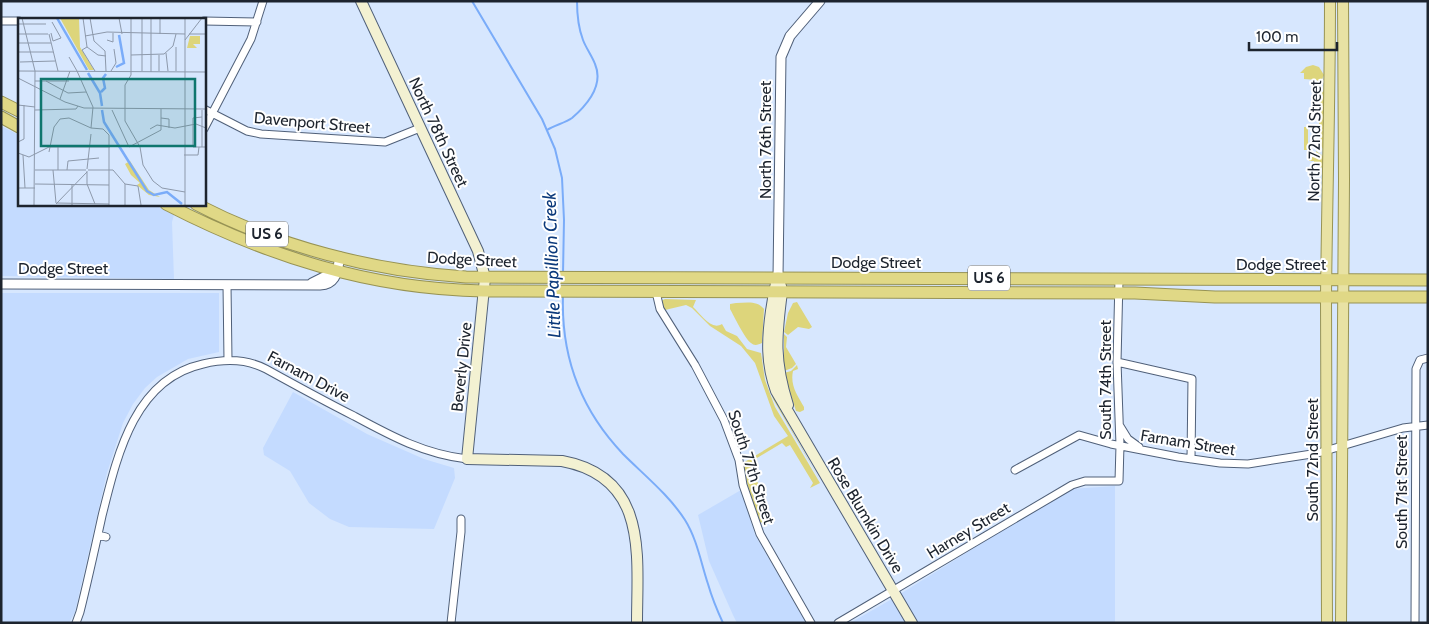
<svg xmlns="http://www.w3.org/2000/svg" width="1429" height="624" font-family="Cabin,sans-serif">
<rect width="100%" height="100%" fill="#d7e7fe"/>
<path fill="#c4dbff" d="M1 126 19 135V204H153L174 215 172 222 174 279 1 276Z
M1 293H219V352L188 359 157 377 145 388 133 404 123 423 107 473 75 612 69 623H1Z
M293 392 367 434 424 459 454 468 455 478 434 529 349 527 330 519 309 503 290 471 264 455 263 448Z
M1115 486V623H850L892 599 1069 489Z
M741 490 755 535 806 623H737L733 615 709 561 698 515Z"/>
<path fill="#ddd57b" d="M1313 65 1319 67 1324 75 1318 88 1317 80 1304 79V73H1300L1306 67Z
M1324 90 1325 93 1323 149 1319 142V96Z
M1304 127H1306L1308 130V150H1304Z
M1316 151 1323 156V165L1320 170 1314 171V161H1309V157H1316Z
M665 299 696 300 693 307C701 314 711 331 722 324L726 331 737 336 747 349 761 353 765 380 775 407 820 483 810 488 813 483 790 445 786 447 782 443 752 461 754 466 749 469 758 483H763L756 488 753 495 765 519 761 523H759L749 492 743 463 788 436 774 416 755 363 741 346 710 326 692 308 686 305 665 310 661 301Z
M797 302 812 327 809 329 798 327 788 335 784 332 788 313 793 303Z
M736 303C746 303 757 300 764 309L762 343C758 345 754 346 751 343 745 339 734 316 730 309V304Z
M784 334 787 337 786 347 796 364 792 368 784 371Z
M762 355 777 404 821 482 773 399 767 380Z
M797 365 798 369 793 371C790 385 797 395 804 407V410L800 412 796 411 784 373 791 371Z"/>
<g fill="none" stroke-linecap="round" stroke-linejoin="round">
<path stroke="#7aacf9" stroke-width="2" d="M472 1 542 119 555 149 562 178 564 220 563 273
M547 130C555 125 565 123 572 118 587 105 604 85 595 64 592 56 586 48 583 40 578 27 577 15 577 1
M563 296C561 357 580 409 623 454 644 475 669 495 685 520 697 539 701 563 708 584 712 598 717 610 723 623"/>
<g stroke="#506079" stroke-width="9">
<path id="minor" d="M1 21H19
M204 21 257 22
M204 109 247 131 261 134 385 142 420 128
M204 129 251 39 263 1
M227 285 228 360
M656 292 660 309 695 365 724 420 739 460 743 485 760 534 811 623
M1117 362 1192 379 1191 459
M1120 426 1128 439 1139 447
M1015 470 1079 435 1111 444 1178 457 1220 463 1248 464 1318 453 1403 428 1428 425
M98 535 106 537
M76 623 80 612C88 580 95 548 102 516 117 456 134 379 203 364 224 359 247 359 266 369 295 385 324 401 354 416 391 436 424 454 467 459
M451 623 461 532V519
M838 623 1072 485 1085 481H1119L1120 445 1117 362 1119 279
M1415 623 1416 369 1420 360 1428 358"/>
</g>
<g stroke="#506079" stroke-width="11">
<path id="tertiary" d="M778 277 781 57 790 36 820 1
M312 283 336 271
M1 284 320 285C337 284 337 271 340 257"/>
</g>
<g stroke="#506079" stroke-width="12">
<path id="secondary" d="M361 1 478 251 485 278 467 459 562 461C649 477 637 556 637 623
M778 277C774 288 773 300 771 311 767 339 766 364 776 391L912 623
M781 286 782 292C776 337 774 361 788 405"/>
</g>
<g stroke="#979354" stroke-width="12">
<path id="primary" d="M1327 623C1327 514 1326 405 1326 297 1327 198 1330 100 1330 1
M1341 623 1344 180 1343 1"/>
</g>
<g stroke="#979354" stroke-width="13">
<path id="trunk" d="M1 102 19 111
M1 117 19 127
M166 204C267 256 369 289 484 291L1135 293 1215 297H1428
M196 204C279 247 373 271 466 277L1428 280"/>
</g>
<use href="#minor" stroke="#fff" stroke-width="7"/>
<use href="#tertiary" stroke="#fff" stroke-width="9"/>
<use href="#secondary" stroke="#f3f1d2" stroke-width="10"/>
<use href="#primary" stroke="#e8e2a4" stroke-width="10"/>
<use href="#trunk" stroke="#e0d886" stroke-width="11"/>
</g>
<g text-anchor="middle" stroke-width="4" stroke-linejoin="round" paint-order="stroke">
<g fill="#fff" stroke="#61666d" stroke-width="1">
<rect x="246" y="221.5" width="42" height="25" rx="4"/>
<rect x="968" y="265.5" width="42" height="25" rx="4"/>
</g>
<g font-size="15" font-weight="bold" fill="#1d242e">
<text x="267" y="239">US 6</text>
<text x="989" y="283">US 6</text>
</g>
<g font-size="16" fill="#1d242e" stroke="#fff">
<text transform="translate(312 122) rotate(5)" y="6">Davenport Street</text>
<text transform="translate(439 132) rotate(65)" y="6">North 78th Street</text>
<text transform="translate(765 140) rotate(-90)" y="6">North 76th Street</text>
<text transform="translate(1314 141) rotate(-89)" y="6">North 72nd Street</text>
<text transform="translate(472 259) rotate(3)" y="6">Dodge Street</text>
<text x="876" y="268">Dodge Street</text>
<text x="1281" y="270">Dodge Street</text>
<text x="63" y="274">Dodge Street</text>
<text transform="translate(461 367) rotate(-84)" y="6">Beverly Drive</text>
<text transform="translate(309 376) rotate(28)" y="6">Farnam Drive</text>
<text transform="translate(1105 380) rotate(-90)" y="6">South 74th Street</text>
<text transform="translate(1188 442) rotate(9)" y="6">Farnam Street</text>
<text transform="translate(1312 460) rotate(-90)" y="6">South 72nd Street</text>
<text transform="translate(752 467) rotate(72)" y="6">South 77th Street</text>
<text transform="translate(1401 492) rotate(-90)" y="6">South 71st Street</text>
<text transform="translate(866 515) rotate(59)" y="6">Rose Blumkin Drive</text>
<text transform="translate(968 530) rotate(-31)" y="6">Harney Street</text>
</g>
<g font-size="18" font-style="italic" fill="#0b397b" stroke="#fff">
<text transform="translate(552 265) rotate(-92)" y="6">Little Papillion Creek</text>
</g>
</g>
<g transform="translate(18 18)">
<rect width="188" height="188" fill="#d7e7fe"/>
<path d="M42 0H61L62 29 76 52H71ZM172 18H182V26H175L179 30H169ZM112 143 131 172 142 179 131 177 119 167 122 165 113 157 107 146Z" fill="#ddd57b"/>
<path fill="none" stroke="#7aacf9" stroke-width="2.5" d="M39 0 69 52M98 49 106 45 101 17M70 55 82 75 84 88M83 74 87 70 85 60 88 56M84 92 86 104 129 173 136 177 149 174 164 186"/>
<path fill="none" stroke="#8d99ab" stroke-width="1" d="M4 0 17 53M65 0 69 29M72 0 76 23 87 33 88 53M101 0 104 16M124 0V53M133 0V54M142 0V16M167 0V187M0 6H28M33 15 35 23 43 20 34 4M0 16H30M31 16 40 53M171 16H188M67 18 89 14 167 16M89 22 95 24V15M167 22 184 0M0 25H33M69 29 64 32 77 53M69 29 80 37 88 38M158 29V53M0 34H35M148 35 150 53M113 37 146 36 155 28 158 16M51 39 59 53M2 44 37 43M0 53 188 54M59 53 75 89 73 110 85 111 91 117V187M93 53 98 45 96 31M141 53V37M0 60 47 84 66 90 188 91M17 63H51M28 63 50 75 68 74M42 81 52 53M0 87 17 89M107 90V67L113 57V0M107 90V103L122 129 125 147 135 163 144 170 167 174M17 92 58 91 60 88M94 92 111 129 143 112V91M184 99 175 100V129H188M143 100 151 101V110M132 111 139 107 157 110 178 106 188 110M0 124 6 121V87M184 129V92M31 134 36 109 42 101 51 100 73 110M0 135 11 139 31 129H92M5 137 7 170M166 137H180L181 129M69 151 73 116M17 152H68M35 152 38 185M40 152V129M49 152 50 143 81 140M70 152H95L107 166M69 153V166L77 186M17 166 91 167M107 166 120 168 123 187M107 166V187M0 170H17M39 185 91 186M38 186 69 154M16 187 17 53M54 187V167"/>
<path fill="#0f766e" fill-opacity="0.15" stroke="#0f766e" stroke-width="2.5" d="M23 61H177V128H23Z"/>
<rect width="188" height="188" fill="none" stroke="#1d242e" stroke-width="2.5"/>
</g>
<rect width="1429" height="624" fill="none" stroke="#1d242e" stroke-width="5"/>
<path d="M1249 42v8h88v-8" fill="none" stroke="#1d242e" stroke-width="2.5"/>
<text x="1256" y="42" font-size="15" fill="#1d242e" stroke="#ffffff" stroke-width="4" paint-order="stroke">100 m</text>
</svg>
